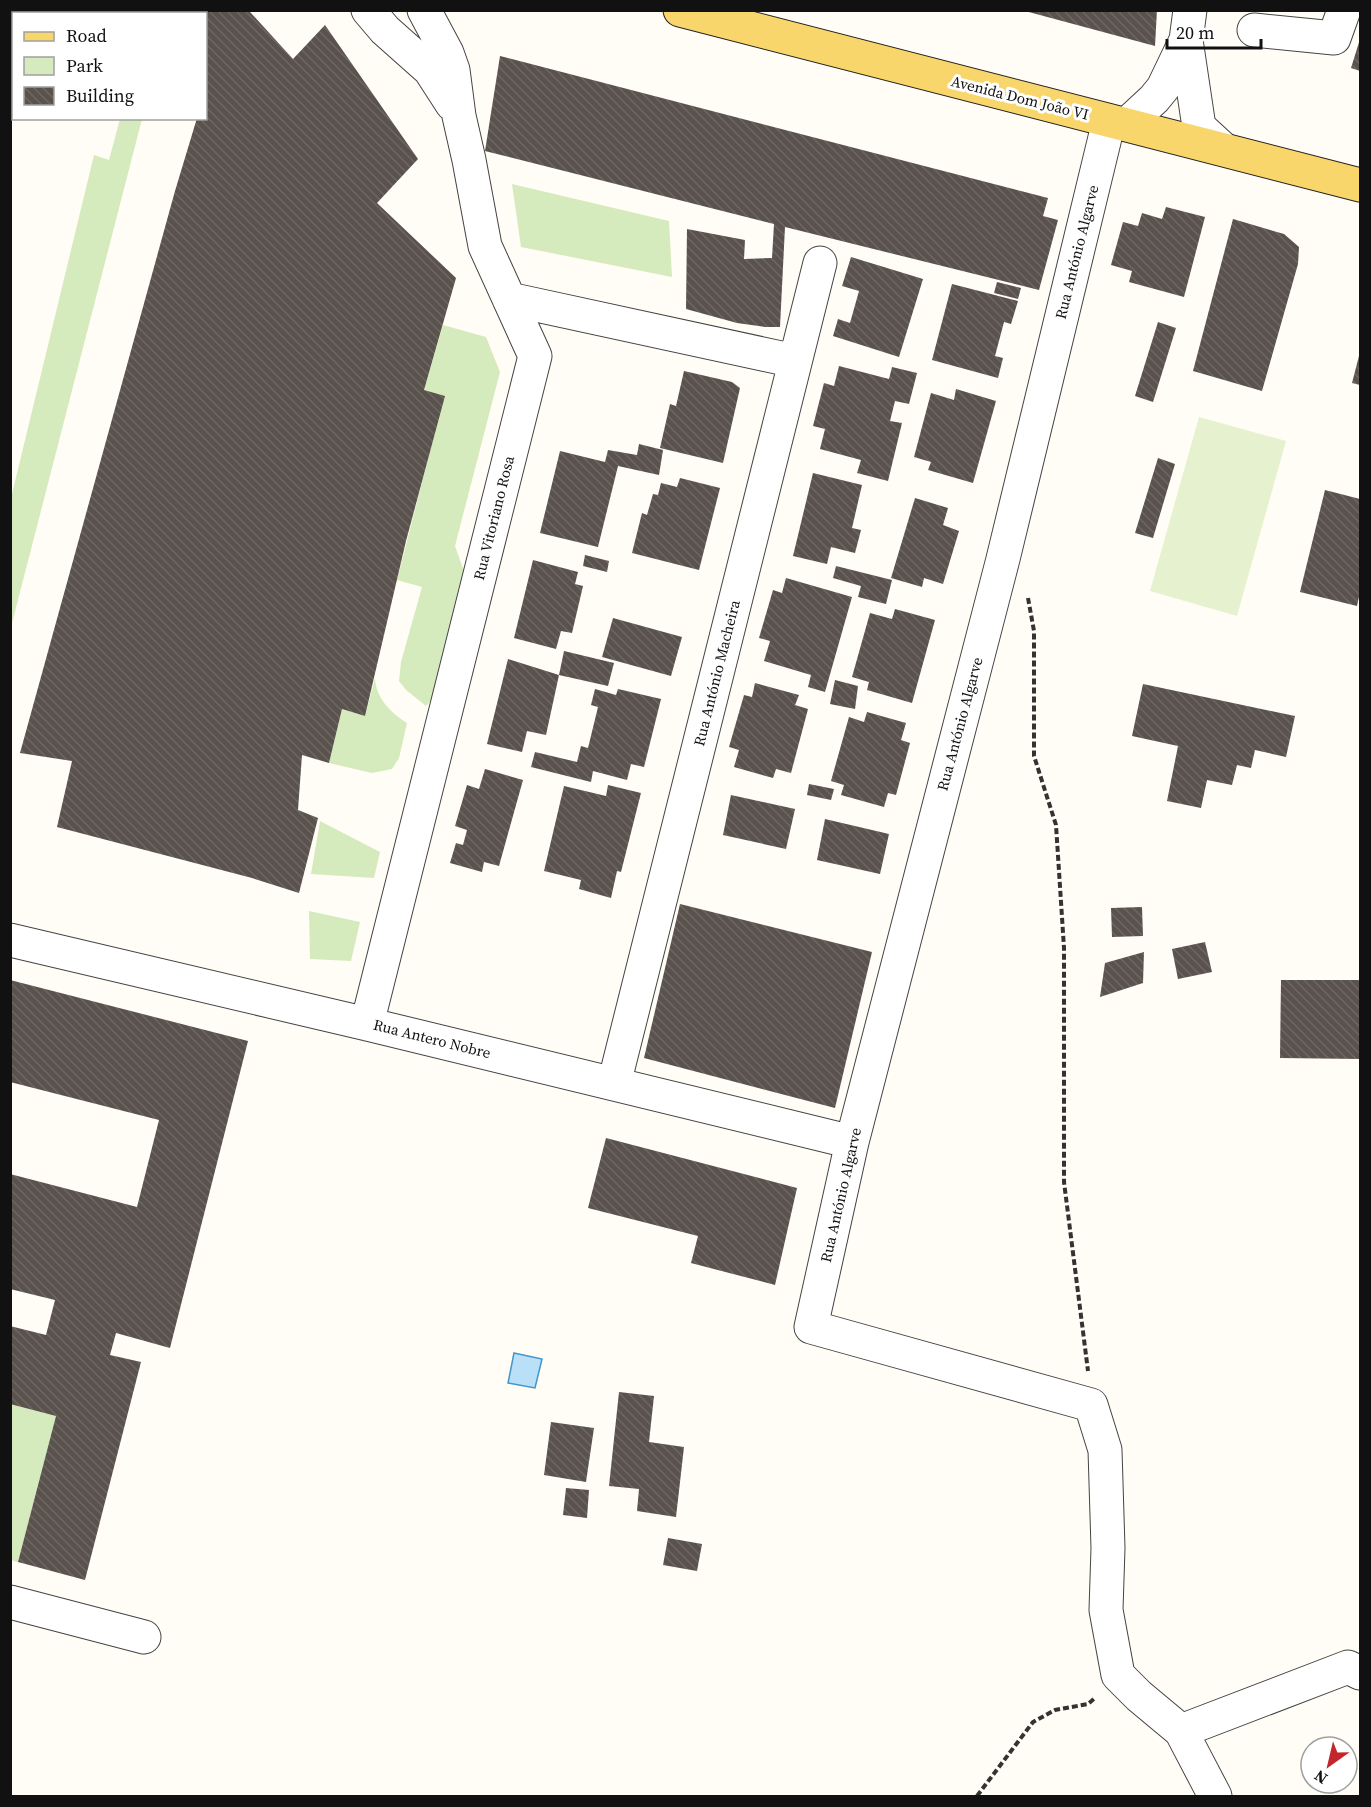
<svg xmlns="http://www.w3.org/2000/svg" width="1371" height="1807" font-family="'Source Serif 4',serif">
<defs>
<pattern id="building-back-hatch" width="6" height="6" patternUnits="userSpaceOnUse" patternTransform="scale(1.5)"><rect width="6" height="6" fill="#5a524d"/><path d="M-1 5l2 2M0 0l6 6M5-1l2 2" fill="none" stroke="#6d6662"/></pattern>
</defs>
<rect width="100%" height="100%" fill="#fffdf5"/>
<path fill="#d5ebbd" d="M120 119H142L11 627V498L94 155 109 160Z
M512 184 669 221 672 277 521 247Z
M443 325 486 337 500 372 455 546 465 574 433 698 426 706 406 690 399 681 401 662 422 587 397 580 444 397 424 390Z
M375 678C376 698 390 712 407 723L399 758 392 769 372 773 329 763 342 709 365 716Z
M320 821 380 852 374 878 311 874Z
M309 911 360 922 351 961 310 959Z
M10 1404 56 1416 18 1562 10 1560Z"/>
<path fill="#e6f2cf" d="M1199 417 1286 441 1237 616 1150 591Z"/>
<path fill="#b9e0f7" stroke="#3f96cf" stroke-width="1.5" d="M514 1353 542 1359 535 1388 508 1383Z"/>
<path fill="url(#building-back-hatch)" d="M19 10H94L93 14H18Z
M167 10H251L250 12 293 59 325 25 418 159 377 203 456 278 424 390 445 396 406 541 365 716 342 709 329 763 302 755 298 810 318 818 299 893 252 878 57 827 72 761 20 753 175 191 197 118H206V14H166Z
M1025 10H1157L1155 46 1025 11Z
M13 36H14V107L10 106V45Z
M1360 39V71L1351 68Z
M500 56 1048 198 1043 216 1058 220 1039 290 785 227 780 327H765L737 323 686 309 687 229 745 240 744 259 772 258 774 224 485 151Z
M1166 207 1205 217 1184 297 1129 282 1132 271 1111 265 1123 222 1138 226 1142 213 1162 219Z
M1233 219 1284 234 1299 247 1298 264 1262 391 1193 371Z
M851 257 923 279 899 357 833 336 838 319 850 323 859 291 842 286Z
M997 282 1021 288 1018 299 994 293Z
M952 284 1018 301 1011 324 1004 322 995 356 1003 358 998 378 932 360Z
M1158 322 1176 328 1153 402 1135 396Z
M1360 352V385L1352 383Z
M839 366 889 379 892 367 917 373 909 404 895 401 890 421 902 423 888 481 857 473 861 460 820 449 825 429 813 426 824 383 834 386Z
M684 371 732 382 740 388 723 463 660 448 670 404 676 406Z
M956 389 996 401 973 483 928 470 931 462 914 457 931 393 954 400Z
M639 444 663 450 659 475 618 466 598 547 540 533 560 451 605 462 608 450 637 455Z
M1158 458 1175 464 1153 538 1135 533Z
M813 473 862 485 852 528 861 530 855 553 831 547 827 564 793 556Z
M680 478 720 488 699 570 632 553 642 513 647 515 653 494 658 495 661 483 677 487Z
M1325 490 1360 499V592L1357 606 1300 592Z
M915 498 948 508 943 525 959 531 943 584 924 578 922 587 891 578Z
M585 555 609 561 607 572 583 566Z
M533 560 578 572 575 584 583 586 572 633 561 631 556 649 514 638Z
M836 566 892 580 886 604 858 597 861 586 833 578Z
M786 578 852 597 825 692 808 687 811 675 764 661 770 641 759 638 773 590 782 593Z
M895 609 935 620 912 703 867 690 869 682 852 677 870 613 892 619Z
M613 618 682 637 671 676 602 657Z
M564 651 614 663 608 686 559 675Z
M508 659 559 675 546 735 527 731 522 752 487 744Z
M835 680 858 686 855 709 830 704Z
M755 683 799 695 795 705 808 709 791 773 776 769 773 778 734 767 739 750 729 747 744 695 752 697Z
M1143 684 1295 716 1286 757 1255 750 1251 768 1237 765 1232 785 1207 780 1201 808 1167 801 1178 746 1132 736Z
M595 689 616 695 618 689 661 699 644 767 631 764 627 780 593 771 591 782 531 767 535 752 577 762 581 746 588 748 598 707 591 705Z
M867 712 906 723 901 740 910 743 896 795 888 793 884 807 841 795 844 785 831 781 849 717 864 722Z
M485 769 523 780 499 866 484 862 482 872 450 863 456 843 463 845 467 830 455 826 467 785 479 789Z
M809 784 834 789 831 800 807 795Z
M608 785 641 793 621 872 617 871 611 898 579 889 581 880 544 871 564 786 606 796Z
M731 795 795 809 786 849 723 835Z
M825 819 889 834 880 874 817 860Z
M680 904 872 952 835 1108 644 1058Z
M1142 907 1143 936 1112 937 1111 908Z
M1205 942 1212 972 1178 979 1172 949Z
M1144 952 1143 983 1100 997 1105 963Z
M10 980 248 1041 170 1348 116 1333 110 1355 141 1362 85 1580 18 1562 56 1416 10 1404V1326L46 1335 55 1300 10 1289V1174L137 1207 159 1120 10 1082Z
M1281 980H1360V1059L1280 1058Z
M606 1138 797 1188 775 1285 691 1263 698 1236 588 1208Z
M619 1392 654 1396 649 1442 684 1447 676 1517 637 1511 639 1489 609 1486Z
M551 1422 594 1428 586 1482 544 1475Z
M566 1488 589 1490 587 1518 563 1515Z
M668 1538 702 1544 697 1571 663 1565Z"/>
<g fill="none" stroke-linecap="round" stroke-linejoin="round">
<g stroke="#444" stroke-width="35">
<path id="minor" d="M368 10 385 30 430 70 452 104
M1190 10 1186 40 1199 127 1223 149
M1254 30 1334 38 1344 10
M1109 121 1003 559 852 1142 811 1327 1091 1405 1105 1450 1108 1548 1106 1610 1118 1675 1139 1696 1181 1731 1215 1796
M1127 124 1154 99 1163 88 1186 40
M509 299 795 361
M10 940 367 1024 852 1142
M367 1024 535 356 485 246 469 160 459 116 453 70 447 53 424 10
M614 1084 820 263
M10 1602 144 1637
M1181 1731 1348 1667 1360 1673"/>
</g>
<g stroke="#222" stroke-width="35">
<path id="major" d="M680 10 1360 185"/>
</g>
<path stroke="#333" stroke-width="4" stroke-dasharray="6 3" stroke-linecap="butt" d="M1028 598 1034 631V756L1056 825 1064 948V1182L1088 1371
M977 1796 1033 1722 1055 1710 1088 1704 1095 1698"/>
<use href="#minor" stroke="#fff" stroke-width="33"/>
<use href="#major" stroke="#f9d66b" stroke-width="33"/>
</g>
<g text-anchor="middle" stroke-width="6" stroke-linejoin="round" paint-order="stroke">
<g font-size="15" fill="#111" stroke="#fff">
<text transform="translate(1020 98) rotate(14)" y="5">Avenida Dom João VI</text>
<text transform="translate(1077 252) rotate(-76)" y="5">Rua António Algarve</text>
<text transform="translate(494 518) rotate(-76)" y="5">Rua Vitoriano Rosa</text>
<text transform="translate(717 673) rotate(-76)" y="5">Rua António Macheira</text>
<text transform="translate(960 724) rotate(-75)" y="5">Rua António Algarve</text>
<text transform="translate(432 1039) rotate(14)" y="5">Rua Antero Nobre</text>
<text transform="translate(841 1195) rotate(-77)" y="5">Rua António Algarve</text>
</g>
</g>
<rect width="1371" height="1807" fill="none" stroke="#111111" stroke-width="24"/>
<rect x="12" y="12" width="195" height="108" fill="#ffffff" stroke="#a0a0a0" stroke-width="1.5"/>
<rect x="24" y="32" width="30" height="9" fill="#f9d66b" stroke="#a0a0a0" stroke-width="1.5"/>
<text x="66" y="42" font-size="18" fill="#111111">Road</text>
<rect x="24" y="57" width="30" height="18" fill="#d5ebbd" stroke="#a0a0a0" stroke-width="1.5"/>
<text x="66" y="72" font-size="18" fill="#111111">Park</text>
<rect x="24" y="87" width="30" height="18" fill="url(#building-back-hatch)" stroke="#a0a0a0" stroke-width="1.5"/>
<text x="66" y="102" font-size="18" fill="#111111">Building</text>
<g transform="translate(1329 1765) rotate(214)"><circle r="28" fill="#ffffff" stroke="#a0a0a0" stroke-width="1.5"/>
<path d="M0-4.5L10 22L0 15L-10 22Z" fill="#c4262e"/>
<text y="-9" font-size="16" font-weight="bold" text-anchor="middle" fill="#111111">N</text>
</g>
<path d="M1167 39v9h94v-9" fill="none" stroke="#111111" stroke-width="3"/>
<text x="1176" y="39" font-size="18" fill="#111111" stroke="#ffffff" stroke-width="4.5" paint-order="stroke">20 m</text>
</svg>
